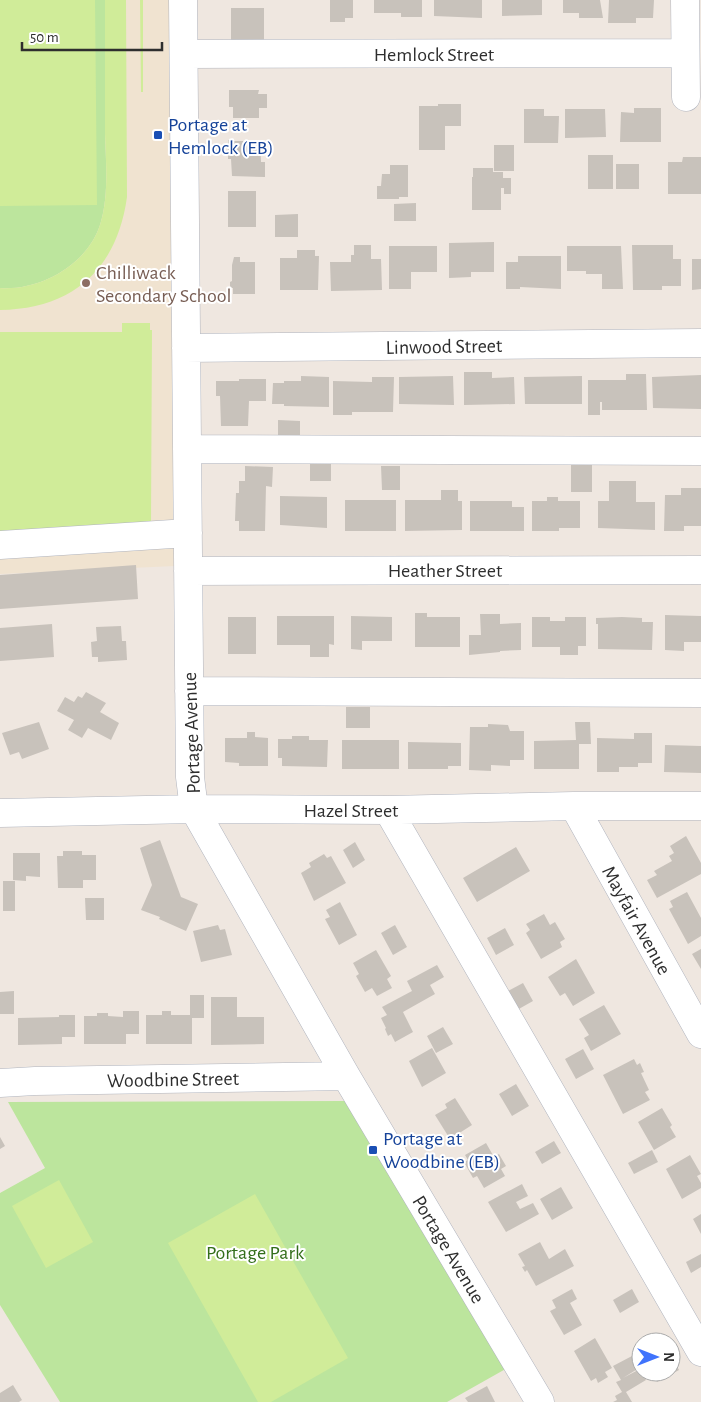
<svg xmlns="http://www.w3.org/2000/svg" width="701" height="1402" font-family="'Alegreya Sans',sans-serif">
<rect width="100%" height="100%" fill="#efe7e0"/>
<path fill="#f0e3d0" d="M0 0H171L175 566 0 574Z"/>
<path fill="#bce59d" d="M0 0H105C105 45 105 89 105 134 106 164 109 196 100 225 87 265 40 291 0 288Z
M346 1101 511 1366 447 1402H60L0 1305V1193L45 1168 8 1102Z"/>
<path fill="#d0ec99" d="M0 0H95L97 205 0 206Z
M105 0H126L127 197C117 269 73 309 0 310V288C40 291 87 265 100 225 109 196 106 164 105 134 105 89 105 45 105 0Z
M140 0H143V92H141Z
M122 323H150V330H152L151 525 0 534V332H122Z
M59 1180 93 1242 46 1268 12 1206Z
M255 1194 348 1358 271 1402H258L168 1243Z"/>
<path fill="#c8c2bb" d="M330 0H353V18H345V22H330Z
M374 0H422V17H401V13H374Z
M434 0H482V18L434 16Z
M502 0H542V15L502 16Z
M563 0H600L603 18H579V13H563Z
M609 0H654L653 18H636V23H608Z
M231 8H264V41H231Z
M229 90H259L258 94H267V108H259V118H233V107H229Z
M438 104H461V126H445V150H419V106H438Z
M634 108H661V142H620L621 112 634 113Z
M524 109H544V116H559L558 143H524Z
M565 109H605L606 137 565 138Z
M228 140H233V141H260L261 162H265V177L232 176 231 159H228Z
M494 145H514V171H494Z
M588 155H613V189H588Z
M683 157H701V194H668V162H682Z
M616 164H639V189H616Z
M390 165H408V197H399V199H377V186H381L382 174H390Z
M473 168H493V172H503V178H511V194H504V188H501V210H472V177H473Z
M228 191H256V227H228Z
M416 203V221H394V204Z
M298 214V237H275V215Z
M494 242V272H471V277L449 278V243Z
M354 245H371V259H381L382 290 331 291 330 262H351V255H354Z
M632 245H673V259H681V286H662V290H633Z
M389 246H437V272H411V289H389Z
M567 246H621L623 289H602V274H586V271H567Z
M297 250H315V256H319L318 290H280V258H297Z
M518 256H561V289L520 287V289H506V262H518Z
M234 257H240V262H255V294H233V288H230V282L232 281V265Z
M692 259H701V289L692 290Z
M464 372H492V378L514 377 515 404 464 405Z
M626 374H646L647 410H602V402H600V415H588V380H626Z
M701 375V409L653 408 652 377Z
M301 376 329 377V407L284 406V404H272L273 383H284V381H301Z
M453 376 454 405 399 404V377Z
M582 376V404H525L524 377Z
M372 377H394L393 412H352V415H333V381L372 382Z
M239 379H266V401H249L248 426H221L220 396H216V381H239Z
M278 420 300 421V444H278Z
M571 463H592V492H571Z
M310 464H331V481H310Z
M245 466 273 467 272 487 266 486 265 531H239V521H235L236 493H239V481H245Z
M381 466H400V490H382Z
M609 481H636V502H655V530L598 528V501H609Z
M681 488H701V526H684V531H664L665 495H681Z
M441 490H458V501H462V530L405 531V500H441Z
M280 496 327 497V528L280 525Z
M547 497H558V501H580V528H559V531H532V501H547Z
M345 500H396V531H345Z
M470 501H512V507H524V531H470Z
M136 565 138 599 0 609V575Z
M415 613H427V617H460V647H415Z
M480 614H500V624L521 623V650L500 651V652L469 655V635H481Z
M665 615 701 616V642H684V651L665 650Z
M277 616H334V645L329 644V657H310V645H277Z
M351 616 392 617V641H362V650L351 649Z
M228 617H256V654H228Z
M532 617H550V621H565V617H586V646H578V655H560V647H532Z
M622 617 642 618V622H653L652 650 598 649V624H596V618Z
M52 624 54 657 0 661V628Z
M121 626 122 641H126L127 660 98 662V657H92L91 642 97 641 96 627Z
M86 692 106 703 100 712 119 723 111 740 88 728 82 738 68 730 74 720 57 711 65 697 74 702 78 696 82 698Z
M346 707H370V728H346Z
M39 722 49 749 22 759 19 752 10 755 2 733Z
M575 722H590L591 744H579V769H534V741L576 740Z
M488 724 508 725 510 731H524V760H510V766L491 765V771L469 770 470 727H488Z
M247 732H255V737L268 738V766H239V763L225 762V738H247Z
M634 733H652V763H638V767H619V772H597V738L634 739Z
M292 736H309V740H328L327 767 282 766V758H278V739H292Z
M342 740H399V769H342Z
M408 742 461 743V766H448V769H408Z
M665 745 701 746V773L664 772Z
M686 836 701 863V874L657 898 647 880 657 875 654 871 672 861 669 856 674 853 670 846Z
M160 840 181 897 198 904 186 931 159 919 160 917 141 910 152 885 140 848Z
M355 842 365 860 353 868 343 850Z
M516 847 530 871 477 902 463 878Z
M63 851H82V855H96V880H83V888H58L57 856H63Z
M13 853H40V877L26 876V881L13 880Z
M324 854 327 858 331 856 346 883 314 901 301 873 311 867 309 863Z
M3 881H15V911H3Z
M687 892 701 918V936L688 944 669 909 673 907 670 901Z
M85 898H104V920H86Z
M340 902 357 935 339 945 325 919 330 917 326 910Z
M544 914 550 925 555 922 565 939 560 942 562 947 541 959 526 933 530 930 526 924Z
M218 925 220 930 225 929 232 955 201 962 193 931Z
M395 925 407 947 393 955 381 933Z
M505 928 514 945 496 955 487 938Z
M701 949V969L692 954Z
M376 950 391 976 387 979 392 988 377 996 372 988 365 992 356 976 359 974 353 963Z
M576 959 595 993 573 1006 565 993 560 996 548 977Z
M437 965 444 977 430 985 435 994 403 1012 413 1032 395 1042 391 1034 388 1036 385 1029 386 1028 381 1018 387 1015 382 1007 412 991 407 981Z
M523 983 533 1001 517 1010 506 992Z
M14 991V1014H0V992Z
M190 995H204V1018H192V1044H146V1015H162V1011H171V1015H190Z
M211 997H237V1017H264V1044L211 1045Z
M604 1005 621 1034 591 1051 584 1038 589 1035 579 1019Z
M123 1011H139V1034H126V1044H84V1016H97V1013H108V1016L123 1017Z
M59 1015H75V1037H62V1044L18 1045V1018L59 1017Z
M443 1027 453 1044 436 1053 427 1036Z
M432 1048 446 1073 422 1087 409 1061Z
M583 1049 594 1069 576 1079 565 1059Z
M634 1059 637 1065 640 1063 644 1072 641 1073 649 1090 645 1092 650 1100 623 1114 603 1075Z
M516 1084 529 1106 512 1116 499 1094Z
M455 1098 472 1125 450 1139 435 1115 447 1108 445 1104Z
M662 1108 672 1125 670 1127 676 1137 654 1150 638 1122Z
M0 1137 5 1146 0 1149Z
M554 1141 561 1153 542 1164 535 1152Z
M486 1143 494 1157 499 1154 506 1166 501 1169 505 1176 484 1188 477 1176 473 1178 464 1162 468 1160 465 1155Z
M652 1150 658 1162 634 1174 628 1163Z
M690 1155 701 1174 697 1176 701 1183V1188L682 1199 666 1169Z
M522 1184 528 1196 516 1202 520 1209 533 1203 539 1214 506 1232 488 1202Z
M561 1187 573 1208 552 1220 540 1199Z
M701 1214V1234L693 1219Z
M540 1242 549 1259 565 1249 574 1266 536 1286 527 1270 525 1272 522 1267 525 1266 518 1254Z
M701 1254V1267L691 1273 686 1262Z
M572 1289 577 1299 570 1303 582 1325 564 1335 550 1311 556 1308 552 1300Z
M632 1289 639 1302 620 1313 613 1300Z
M595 1338 612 1368 605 1372 608 1377 598 1383 596 1378 591 1381 574 1351Z
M632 1356 639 1368 623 1378 640 1369 646 1380 626 1392 632 1402H613L617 1400 615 1396 622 1392 616 1382 621 1380 613 1366Z
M671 1356 679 1370 657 1382 651 1372H671Z
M13 1385 22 1400 19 1402H0V1393Z
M487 1386 495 1402H468L465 1398Z"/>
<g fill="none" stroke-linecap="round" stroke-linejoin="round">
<g stroke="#b0b4be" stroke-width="29">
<path id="minor" d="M183 0 190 777 194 809 346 1076 540 1402
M685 0 686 97
M184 54 685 53
M186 348 701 343
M187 449 701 451
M0 545 188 533
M188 571 701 570
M189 691 701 693
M574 806 701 1034
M388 810 701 1352
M0 813 194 809 388 810 574 806H701
M0 1083 35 1081 346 1076"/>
</g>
<use href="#minor" stroke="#fff" stroke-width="28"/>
</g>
<g fill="#1a4fb4" stroke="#fff" stroke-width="2">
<rect x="153" y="130" width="10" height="10" rx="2.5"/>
<rect x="368" y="1145" width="10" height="10" rx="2.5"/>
</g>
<circle fill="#8d6e63" stroke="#fff" stroke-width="2" cx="86" cy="283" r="5"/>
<g text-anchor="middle" stroke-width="4" stroke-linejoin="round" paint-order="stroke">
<g font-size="20" fill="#2e2e2e" stroke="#fff">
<text x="434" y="61">Hemlock Street</text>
<text transform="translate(444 346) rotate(-1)" y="7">Linwood Street</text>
<text x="445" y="577">Heather Street</text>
<text transform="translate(191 733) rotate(-92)" y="7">Portage Avenue</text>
<text x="351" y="817">Hazel Street</text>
<text transform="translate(637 920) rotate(61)" y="7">Mayfair Avenue</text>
<text transform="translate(173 1079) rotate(-1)" y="7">Woodbine Street</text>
<text transform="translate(449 1249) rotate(59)" y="7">Portage Avenue</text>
</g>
<g font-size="20" fill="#164399" stroke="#fff" text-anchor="start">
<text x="168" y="131">Portage at<tspan x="168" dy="23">Hemlock (EB)</tspan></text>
<text x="383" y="1145">Portage at<tspan x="383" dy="23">Woodbine (EB)</tspan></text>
</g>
<g font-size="20" fill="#785e54" stroke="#fff" text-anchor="start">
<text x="96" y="279">Chilliwack<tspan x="96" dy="23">Secondary School</tspan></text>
</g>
<g font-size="20" fill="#336e1a" stroke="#fff">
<text x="255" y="1259">Portage Park</text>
</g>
</g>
<g transform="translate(656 1357) rotate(90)"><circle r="24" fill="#ffffff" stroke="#ababab"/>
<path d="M0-4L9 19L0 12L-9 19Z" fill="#4073fc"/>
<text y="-8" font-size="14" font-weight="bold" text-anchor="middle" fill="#2e2e2e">N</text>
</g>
<path d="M22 42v8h140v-8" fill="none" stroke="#2e2e2e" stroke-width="2.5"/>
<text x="30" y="42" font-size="15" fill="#2e2e2e" stroke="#ffffff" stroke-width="4" paint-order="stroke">50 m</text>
</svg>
